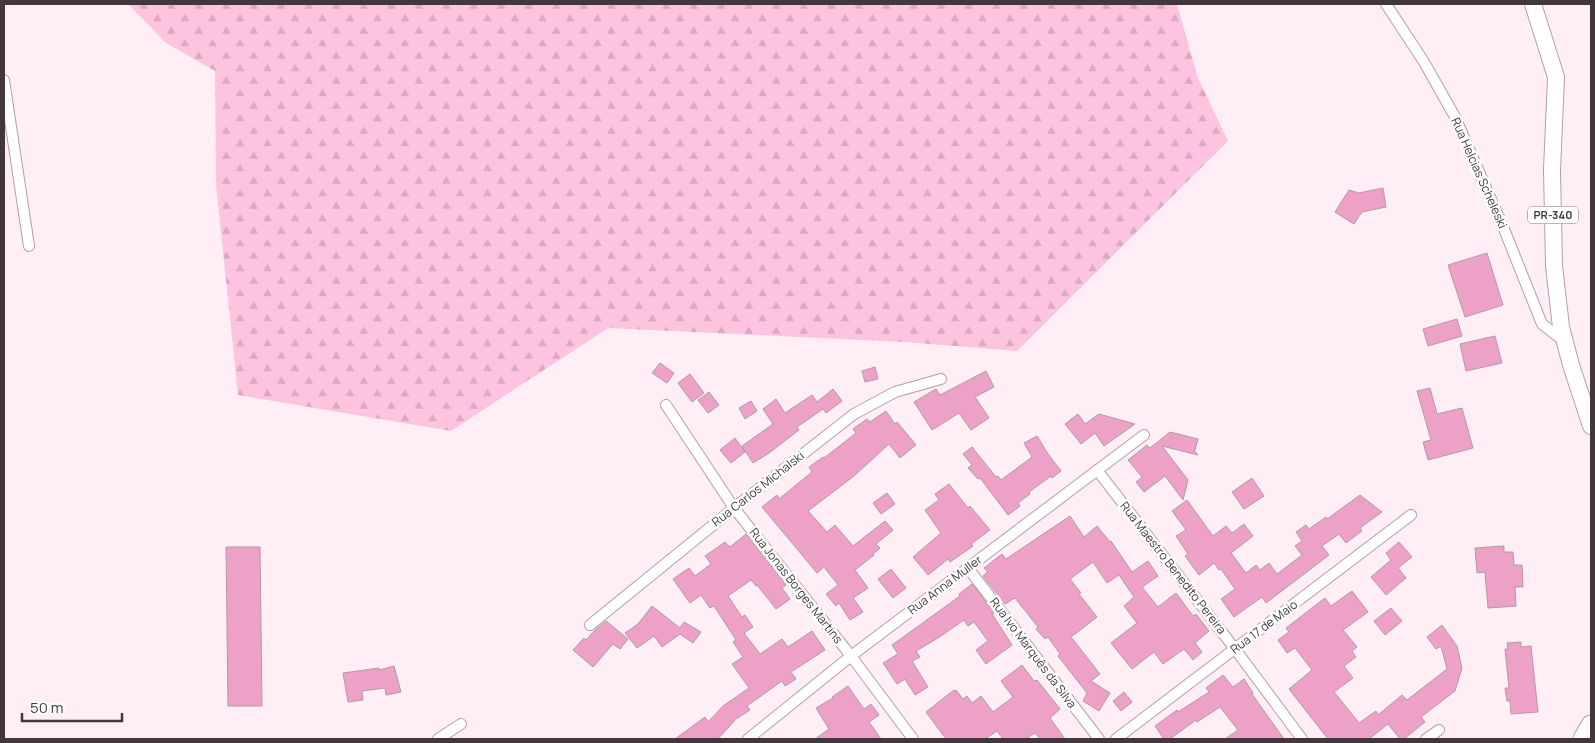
<svg xmlns="http://www.w3.org/2000/svg" width="1595" height="743" font-family="Manrope,sans-serif">
<defs>
<pattern id="forest-firs" width="22" height="20" patternUnits="userSpaceOnUse" patternTransform="scale(1.25)"><rect width="22" height="20" fill="#fec4df"/><path d="M5 1l3.5 6h-7zM16 11l3.5 6h-7z" fill="#dba9c0"/></pattern>
</defs>
<rect width="100%" height="100%" fill="#ffeef5"/>
<path fill="url(#forest-firs)" d="M128 4H1177L1198 78 1228 141 1017 351 905 342 608 328 451 431 238 395 216 184 215 71 166 43Z"/>
<path fill="#eea1c7" stroke="#b399a5" d="M1383 188 1386 207 1362 212 1354 224 1335 212 1349 190 1359 193Z
M1487 253 1503 305 1465 317 1448 265Z
M1457 319 1462 336 1428 346 1423 329Z
M1495 336 1502 363 1466 371 1460 344Z
M660 363 674 373 667 383 652 373Z
M875 367 878 379 865 382 862 371Z
M986 371 994 387 975 397 989 418 971 430 959 413 932 430 914 402 936 389 940 395Z
M690 374 704 393 692 402 678 383Z
M1430 388 1437 414 1462 408 1473 448 1428 460 1423 442 1431 440 1417 391Z
M833 389 842 401 826 413 823 409 797 427 799 430 769 453 753 463 742 446 773 424 763 409 776 399 785 413 812 395 817 402Z
M709 392 719 405 708 413 698 400Z
M751 401 757 411 745 419 739 408Z
M886 411 895 424 897 422 916 445 900 458 889 444 854 476 808 511 827 532 835 525 853 546 885 521 893 530 876 544 880 548 873 554 874 555 855 570 868 588 853 598 863 612 850 620 839 603 836 606 826 594 838 585 824 567 817 573 762 507 777 495 779 499 812 472 809 467 823 457 824 458 856 433 853 429 867 419 870 422Z
M1078 414 1085 424 1099 414 1135 424 1104 446 1095 433 1081 444 1065 424Z
M1170 432 1198 439 1195 450H1194L1198 455 1162 446 1188 480 1183 500 1165 476 1144 492 1136 482 1142 477 1128 460 1147 445 1150 448Z
M1037 436 1048 454 1061 471 1052 478 1051 476 1029 492 1030 494 1018 503 1020 506 1008 515 980 478 978 479 968 468 972 465 963 454 972 447 996 477 998 476 1001 480 1032 457 1024 443Z
M735 438 745 452 731 463 720 450Z
M1252 478 1264 496 1244 509 1232 492Z
M949 484 968 508 970 506 990 530 971 544 973 546 963 553 950 562 948 559 928 575 913 557 941 533 925 510 939 500 935 494Z
M887 493 895 504 881 514 873 503Z
M1360 495 1382 512 1360 528 1362 531 1346 543 1339 534 1322 546 1329 555 1266 603 1262 597 1234 617 1221 599 1235 589 1221 569 1219 570 1214 563 1199 575 1185 556 1188 554 1176 536 1186 530 1172 511 1187 500 1213 536 1226 526 1232 533 1244 524 1253 536 1231 553 1246 573 1256 565 1260 570 1269 563 1277 574 1302 555 1295 546 1302 541 1296 532 1306 525 1309 529 1326 517 1327 519Z
M1070 516 1084 537 1097 526 1110 542 1111 541 1132 572 1148 561 1158 576 1142 587 1158 607 1176 593 1193 616 1196 614 1209 631 1195 643 1202 652 1193 660 1184 649 1163 664 1154 652 1132 669 1111 643 1137 623 1124 606 1134 597 1119 575 1107 583 1093 562 1070 579 1081 593 1079 594 1097 617 1071 637 1100 674 1091 681 1110 693 1099 711 1083 701 1087 693 1058 656 1060 654 1048 637 1045 639 1036 629 1038 627 1015 598 1005 604 983 576 988 572 984 568 1002 554 1006 559Z
M746 534 786 585 782 588 790 599 776 609 757 585 756 586 751 580 728 596 742 617 745 615 753 627 744 633 760 654 782 639 788 647 812 631 825 650 791 672 796 679 785 686 782 681 747 706 750 710 736 719 718 739H675L705 717 708 722 723 706 749 688 732 664 743 657 733 642 736 640 714 606 710 608 701 595 690 603 673 579 689 568 695 576 711 564 705 556 725 542 730 547Z
M1399 542 1412 557 1398 568 1406 578 1386 595 1371 577 1391 560 1386 553Z
M1504 546V552H1513L1514 565H1522L1523 587H1515L1516 606 1488 608 1485 572 1477 573 1475 548Z
M226 547H260L262 706H228Z
M891 569 906 588 893 598 878 579Z
M972 584 994 613 992 614 1012 645 986 664 976 650 988 641 974 622 968 626 964 620 938 638 916 651 920 657 912 661 928 687 915 695 905 679 897 684 883 663 898 654 892 645 960 596 959 594Z
M1352 591 1368 612 1343 630 1357 647 1352 651 1356 657 1344 666 1353 678 1334 692 1359 723 1376 711 1378 715 1402 695 1407 700 1447 669 1441 646 1436 649 1427 637 1442 625 1457 646 1462 668 1455 691 1421 717 1425 722 1404 739H1400L1388 724 1369 739H1328L1289 689 1312 670 1295 648 1287 653 1278 640 1289 632 1286 628 1325 598 1331 606Z
M652 606 680 628 684 622 701 632 693 643 680 634 662 647 654 636 637 648 625 633 638 624Z
M1391 608 1402 621 1385 635 1374 621Z
M606 621 628 639 620 649 613 644 593 667 573 650 584 638 586 640 595 630Z
M1521 642V647L1531 646 1538 712 1511 714 1510 701H1507L1505 688H1509L1505 649H1508L1507 643Z
M1022 665 1034 681 1037 680 1060 709 1050 718 1065 739H1040L1035 733 1026 739H1003L997 731 985 739H946L926 712 954 690 955 692 956 690 963 699 967 696 972 703 981 696 993 712 1013 697 1001 681Z
M394 666 401 692 386 695 385 688 362 691 363 700 348 702 343 673 379 668V670Z
M1223 675 1233 687 1244 679 1253 693 1252 694 1284 739H1225L1238 730 1220 707 1197 722 1196 720 1170 739H1164L1155 726 1177 710 1178 712 1209 692 1206 688Z
M848 686 864 709 871 704 879 715 869 722 881 739H815L829 729 816 708 833 698 832 697Z
M1124 692 1132 702 1121 711 1113 701Z"/>
<g fill="none" stroke-linecap="round" stroke-linejoin="round">
<g stroke="#b79da9" stroke-width="12">
<path id="minor" d="M1386 4 1424 62 1455 117 1504 229 1542 324 1565 342
M4 80 29 246
M666 405 734 508 851 656 913 739
M1097 470 1235 649 1302 739
M968 568 1099 739
M590 625 734 508 854 414 895 392 941 379
M438 739 461 724
M748 739 851 656 1144 435
M1116 739 1411 515
M1426 739 1439 730"/>
</g>
<g stroke="#b79da9" stroke-width="18">
<path id="primary" d="M1533 4 1556 77 1552 170 1554 266 1561 327 1571 365 1591 426"/>
</g>
<g stroke="#b79da9" stroke-width="21">
<path id="motorway" d="M1583 739 1591 725"/>
</g>
<use href="#minor" stroke="#fff" stroke-width="10"/>
<use href="#primary" stroke="#fff" stroke-width="16"/>
<use href="#motorway" stroke="#fff" stroke-width="19"/>
</g>
<g text-anchor="middle" stroke-width="5" stroke-linejoin="round" paint-order="stroke">
<rect fill="#fff" stroke="#7b7376" stroke-width="1" x="1528" y="206.5" width="50" height="17" rx="4"/>
<g font-size="11" font-weight="bold" fill="#42373c">
<text x="1553" y="219">PR-340</text>
</g>
<g font-size="12" fill="#42373c" stroke="#fff">
<text transform="translate(1479 173) rotate(66)" y="4">Rua Helcias Scheleski</text>
<text transform="translate(758 489) rotate(-38)" y="4">Rua Carlos Michalski</text>
<text transform="translate(1173 568) rotate(52)" y="4">Rua Maestro Benedito Pereira</text>
<text transform="translate(945 585) rotate(-37)" y="4">Rua Anna Muller</text>
<text transform="translate(796 586) rotate(52)" y="4">Rua Jonas Borges Martins</text>
<text transform="translate(1264 627) rotate(-37)" y="4">Rua 17 de Maio</text>
<text transform="translate(1033 653) rotate(53)" y="4">Rua Ivo Marquês da Silva</text>
</g>
</g>
<rect width="1595" height="743" fill="none" stroke="#42373c" stroke-width="10"/>
<path d="M22 713v8h100v-8" fill="none" stroke="#42373c" stroke-width="2.5"/>
<text x="30" y="713" font-size="15" fill="#42373c" stroke="#ffffff" stroke-width="4" paint-order="stroke">50 m</text>
</svg>
